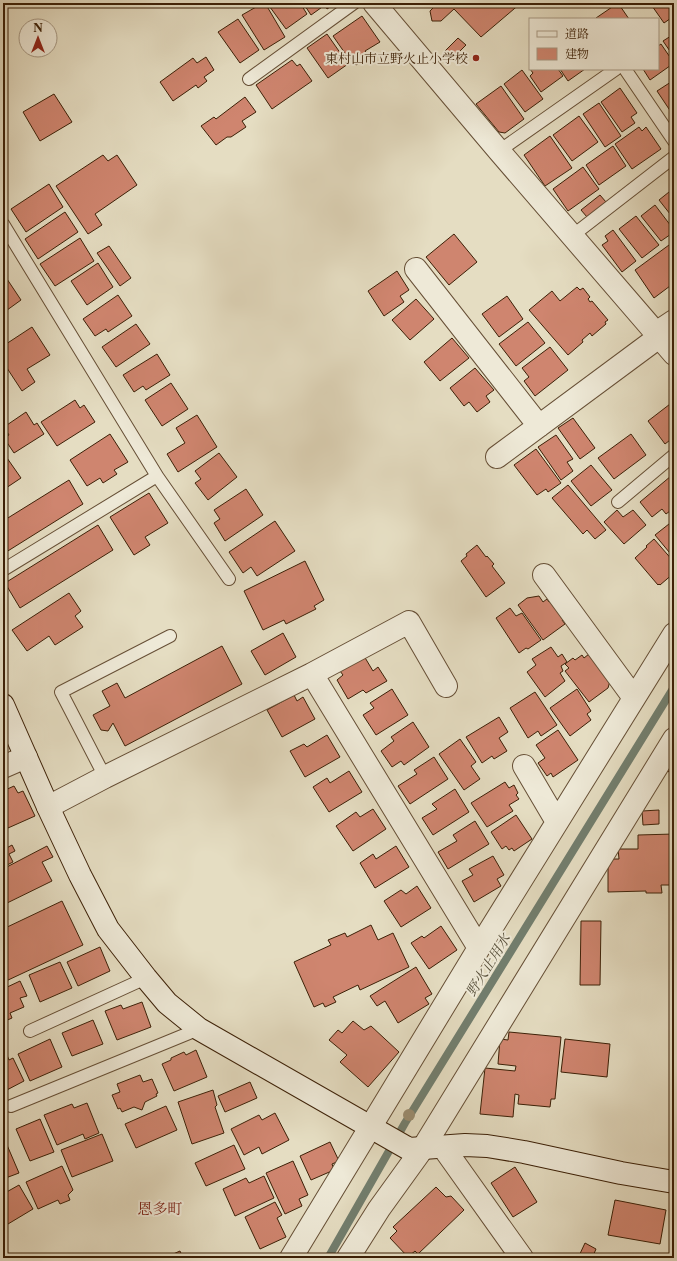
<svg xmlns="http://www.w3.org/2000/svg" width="677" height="1261" font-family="'Libre Caslon Text','Noto Serif JP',serif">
<rect width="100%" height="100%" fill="#e5ddc2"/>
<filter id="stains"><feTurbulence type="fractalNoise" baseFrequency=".005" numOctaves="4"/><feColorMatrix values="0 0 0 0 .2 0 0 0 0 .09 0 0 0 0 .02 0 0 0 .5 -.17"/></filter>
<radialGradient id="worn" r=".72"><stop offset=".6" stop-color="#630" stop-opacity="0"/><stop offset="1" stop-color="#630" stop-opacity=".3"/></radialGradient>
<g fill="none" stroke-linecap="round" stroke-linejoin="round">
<path stroke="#727e6e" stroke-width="8" d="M328 1258 405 1123 674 687"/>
</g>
<path fill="#cf856f" stroke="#3c2007" d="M263 3H265L285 37 264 50 242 15Z
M267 3H300L307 14 286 29Z
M303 3H336L327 9 325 5 311 15Z
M438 3H521L481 37 454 9 441 21H432L430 11Z
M618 3 629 19H597L596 18Z
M650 3H674V16L664 23Z
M362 16 380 42 365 51 369 56 356 65 351 58 349 59 333 36Z
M238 19 259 50 240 63 218 32Z
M327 34 348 64 328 78 307 48Z
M674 34V57L663 41Z
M458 38 466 45 451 60 444 52Z
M661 44 674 63 650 80 643 69H658V46Z
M206 57 214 70 204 77 207 81 198 88 196 85 173 101 160 82 193 58 197 63Z
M292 60 297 66 300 64 312 81 272 109 256 85Z
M530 69H558L563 76 541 92 530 76 533 73Z
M560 69H585L568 81Z
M522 70 543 99 525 112 504 84Z
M674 80V110L671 112 657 91Z
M501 86 524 119 505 133 499 132 476 104Z
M620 88 637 113 631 117 635 123 622 132 601 102Z
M54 94 72 122 40 141 23 112Z
M245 97 256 112 242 121 246 127 231 137H227L216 145 201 126 214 117 216 119Z
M599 103 621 136 605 147 583 114Z
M579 116 598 142 572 161 553 135Z
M639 127 642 131 646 127 661 149 632 169 615 144Z
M550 136 572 168 545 186 524 155Z
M613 146 626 166 599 185 586 165Z
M103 155 108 161 117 155 137 185 95 214 102 225 88 234 56 186Z
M583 167 599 189 568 211 553 189Z
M49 184 63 207 26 232 11 209Z
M674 188V219L659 200Z
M600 195 606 202 587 217 581 210Z
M655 205 674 230V232L661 241 641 216Z
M65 212 78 232 38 259 25 239Z
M636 216 659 245 642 258 619 229Z
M613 230 636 261 622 272 602 245 608 241 605 236Z
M454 234 477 262 449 285 426 257Z
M80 238 94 261 55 286 40 264Z
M669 245 674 251V283L654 298 635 270Z
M109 246 131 278 120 286 97 253Z
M98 263 113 287 87 305 71 281Z
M397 271 409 290 400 296 404 302 384 316 368 291Z
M7 279 21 300 3 313V281Z
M577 287 580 290 583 288 590 297 588 299 590 302 592 301 608 320 605 322 606 324 592 336 590 333 582 340 583 342 568 355 529 310 552 291 560 301Z
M118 295 132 316 108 332 106 329 95 336 83 319Z
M507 296 523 319 499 337 482 314Z
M416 299 434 319 410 340 392 320Z
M528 322 545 343 516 366 499 344Z
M136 324 150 344 116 367 102 347Z
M32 327 50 355 27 369 35 382 22 391 3 362V346Z
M452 338 469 358 440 381 424 362Z
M550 347 568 370 535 396 524 381 529 377 522 368Z
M157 354 170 375 146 390 143 386 134 392 123 375Z
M475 368 494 390 486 396 490 402 477 412 469 402 464 406 450 388Z
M171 383 188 409 162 426 145 400Z
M75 400 80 408 84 405 95 422 57 446 41 422Z
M674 401V437L665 444 648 421Z
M26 412 34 425 37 423 44 434 14 453 4 438 9 435 4 427Z
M197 415 217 447 178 472 167 454 185 443 176 428Z
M573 418 595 448 580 459 558 428Z
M110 434 128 462 114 470 117 474 103 483 100 478 87 486 70 460Z
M631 434 646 455 614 479 598 458Z
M556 435 573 459 567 462 573 471 561 480 538 447Z
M536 449 561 483 548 492 546 489 537 495 514 465Z
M219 453 237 477 208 500 195 483 201 479 195 471Z
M7 458 21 478 3 490V460Z
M591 465 612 490 591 506 571 481Z
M671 476 674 480V508L666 514 662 509 652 517 640 502Z
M69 480 83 504 3 554V521Z
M568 485 606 530 595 539 587 530 583 534 552 498Z
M246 489 263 515 225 541 214 523 220 519 214 510Z
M149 493 168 523 145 537 150 545 134 555 110 517Z
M617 510 623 517 633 510 646 525 624 544 604 522Z
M674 520V558L655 535Z
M275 521 295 551 257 576 251 567 243 573 229 552Z
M98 525 113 550 20 608 5 583Z
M654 539 674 562V573L660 585 659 584 658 585 635 558 647 547 646 546Z
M477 545 486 557 487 556 494 564 492 566 505 583 486 597 461 561 467 556 466 554Z
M305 561 324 600 314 606 316 609 286 624 284 620 263 630 244 591Z
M69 593 81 611 75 616 83 627 55 645 49 636 27 651 12 630Z
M539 596 543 602 547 599 549 602 552 600 565 618 562 620 565 624 543 640 518 605 527 598Z
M510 608 516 616 522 613 541 640 528 649 526 648 519 653 496 618Z
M283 633 296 657 265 675 251 651Z
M222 646 242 684 125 746 113 723 108 731 101 730 93 715 110 706 102 691 117 683 125 698Z
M551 647 558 657 562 654 567 662 561 666 563 671 560 673 565 681 545 697 527 672 536 665 532 659Z
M589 654 610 681 608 688 589 702 565 671 569 668 565 664 573 658 575 660 582 655 584 658Z
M364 656 373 671 378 667 387 681 366 693 363 690 348 699 337 680 343 675 340 671Z
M392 689 408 715 376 735 363 715 374 708 370 703Z
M577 689 591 711 587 714 591 720 570 736 550 708Z
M535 692 557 725 541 736 538 731 528 738 510 708Z
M294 695 297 701 303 697 315 719 282 737 267 710Z
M499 717 508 732 499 738 507 751 494 759 492 756 482 763 466 737Z
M413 722 429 747 404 765 401 761 392 767 381 751 394 741 391 737Z
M558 730 578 760 553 777 551 773 547 776 538 763 545 758 536 745Z
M327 735 340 757 305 777 290 751 304 744 307 747Z
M460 739 476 762 471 766 480 779 464 790 439 754Z
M674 754V776L664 768Z
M434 757 448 779 410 804 398 786 417 774 414 770Z
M349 771 362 792 329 812 313 787 327 778 330 783Z
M505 782 509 788 514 785 518 793 516 795 519 799 509 805 513 811 487 827 471 803Z
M14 786 18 793 23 791 35 816 8 828 3 818V791Z
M455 789 469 812 433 835 422 818 437 809 432 804Z
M373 809 386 829 353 851 336 826 356 812 360 817Z
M659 810V824L643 825 642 811Z
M516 815 532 839 514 851 512 848 509 850 506 846 502 849 491 832Z
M475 821 489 844 448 869 438 852 457 841 453 835Z
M674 834V885H661L662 893H646V891L608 892V859H619L618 849H638V835Z
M3 836 7 845 3 848Z
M12 845 15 851 9 854 13 862 3 867V850Z
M47 846 53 857 42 862 52 881 3 905V869Z
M396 846 409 867 375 888 360 863 373 854 376 859Z
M493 856 504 875 497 879 501 886 474 902 462 881 473 875 469 869Z
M417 886 431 908 401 927 384 901 401 890 406 894Z
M62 901 83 945 6 981 3 975V929Z
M581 921H601L600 985H580Z
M371 925 378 940 393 933 409 967 360 990 358 985 333 997 336 1002 325 1007 323 1003 314 1007 294 962 331 945 328 940 345 933 347 937Z
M441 926 457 950 429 969 411 943 422 936 424 938Z
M100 947 110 971 78 986 67 962Z
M60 962 72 988 40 1002 29 975Z
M416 967 432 994 425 998 429 1004 398 1023 385 1001 377 1006 370 996Z
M20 981 27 996 20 998 24 1007 10 1013 12 1018 3 1022V989Z
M142 1002 151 1027 117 1040 105 1011 121 1005 123 1009Z
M93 1020 103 1044 72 1056 62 1033Z
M353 1021 364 1030 371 1026 399 1052 368 1087 340 1062 347 1055 329 1040 338 1030 342 1033Z
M509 1032 561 1037 555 1099H551L550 1107 518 1104 519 1095 515 1094 513 1117 480 1114 485 1068 515 1071 516 1066 498 1064 500 1039 508 1040Z
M50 1039 62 1067 30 1081 18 1054Z
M565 1039 610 1044 607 1077 561 1072Z
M196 1050 207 1077 174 1091 162 1064 171 1060V1058L184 1052 186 1055Z
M7 1055 9 1060 13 1058 24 1081 3 1092V1057Z
M140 1075 143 1082 152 1079 158 1093 156 1094 157 1096 145 1102 142 1110 134 1107 122 1112 120 1108 118 1109 112 1095 120 1092 117 1084Z
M250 1082 257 1098 225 1112 218 1096Z
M213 1090 217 1105 215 1107 224 1133 192 1144 178 1102Z
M87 1103 99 1133 85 1139 83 1134 57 1145 44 1115 72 1104 74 1108Z
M166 1106 177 1130 136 1148 125 1124Z
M275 1113 289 1140 262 1154 259 1147 244 1155 231 1129 259 1115 262 1120Z
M40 1119 54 1152 30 1161 16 1129Z
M102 1134 113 1161 72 1177 61 1150Z
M4 1138 19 1173 3 1179V1139Z
M330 1142 339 1161 332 1164 334 1170 311 1180 300 1156Z
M234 1145 245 1169 206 1186 195 1163Z
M293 1161 308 1195 299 1199 302 1206 285 1214 266 1173Z
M62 1166 73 1190 68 1195 70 1200 60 1204 58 1200 38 1209 26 1182Z
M515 1167 537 1202 513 1217 491 1183Z
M264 1176 274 1198 235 1216 223 1189 246 1178 249 1183Z
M19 1185 33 1209 3 1227V1194Z
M436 1187 446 1197 451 1196 464 1210 418 1254 415 1251 408 1257 390 1238 397 1231 393 1227Z
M615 1200 666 1210 660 1244 608 1235Z
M275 1202 282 1215 277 1218 286 1237 260 1249 245 1217Z
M585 1243 596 1249 593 1256 599 1258H578Z
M180 1251 183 1258H164Z"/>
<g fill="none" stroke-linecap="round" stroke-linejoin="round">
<g stroke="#664f36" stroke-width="14">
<path id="lane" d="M625 69 674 141
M249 79 354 3
M499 151 616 69
M3 224 157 476 229 579
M572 236 674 157
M618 502 674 455
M3 570 157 476
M105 777 61 692 170 636
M30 1031 146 978
M11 1106 199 1029"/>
</g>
<g stroke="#664f36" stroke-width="24">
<path id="street" d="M374 3 499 151 674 354
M416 269 539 426
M656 333 674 321
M497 457 659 337
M544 575 634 698
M312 674 409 622 446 686
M524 766 557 822
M3 767 26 757
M48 807 105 777 312 674 479 948
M443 1147 522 1258
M291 1258 479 948 674 634
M348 1258 379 1209 423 1148 674 739"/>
</g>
<g stroke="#3c2007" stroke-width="24">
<path id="secondary" d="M3 705 48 807 80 875 108 929 146 978 167 1003 199 1029 409 1149 465 1145 487 1146 524 1152 621 1173 674 1182"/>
</g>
<use href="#lane" stroke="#eee9d7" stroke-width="12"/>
<use href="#street" stroke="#eee9d7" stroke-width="22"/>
<use href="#secondary" stroke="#eee9d7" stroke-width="22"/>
</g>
<circle fill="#9a8b6e" cx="409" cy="1115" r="6"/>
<circle fill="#8f2418" stroke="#eee9d7" stroke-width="1.5" cx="476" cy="58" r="4"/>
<g text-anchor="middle" stroke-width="4" stroke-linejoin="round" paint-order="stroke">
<g font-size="13" fill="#3c2007" stroke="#eee9d7" text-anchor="end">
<text x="468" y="63">東村山市立野火止小学校</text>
</g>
<g font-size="14" font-style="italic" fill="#574f3a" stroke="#eee9d7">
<text transform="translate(488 965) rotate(-58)" y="5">野火止用水</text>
</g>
<g font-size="15" fill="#7a1f14" stroke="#eee9d7">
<text x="160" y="1214">恩多町</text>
</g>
</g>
<rect width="677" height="1261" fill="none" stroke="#e5ddc2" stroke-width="16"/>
<rect x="4" y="4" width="669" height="1253" fill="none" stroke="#3c2007" stroke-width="2"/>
<rect x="8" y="8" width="661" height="1245" fill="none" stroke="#3c2007"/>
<rect x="529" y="18" width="130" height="52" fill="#eee9d7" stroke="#a79984"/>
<rect x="537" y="31" width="20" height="6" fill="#eee9d7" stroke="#a79984"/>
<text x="565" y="38" font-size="12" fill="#3c2007">道路</text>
<rect x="537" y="48" width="20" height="12" fill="#cf856f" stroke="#a79984"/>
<text x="565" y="58" font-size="12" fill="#3c2007">建物</text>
<g transform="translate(38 38)"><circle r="19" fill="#eee9d7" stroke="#a79984"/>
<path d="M0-3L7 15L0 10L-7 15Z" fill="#8f2418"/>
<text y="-6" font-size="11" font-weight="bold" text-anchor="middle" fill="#3c2007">N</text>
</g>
<rect width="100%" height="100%" filter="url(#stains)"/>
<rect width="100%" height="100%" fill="url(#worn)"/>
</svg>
